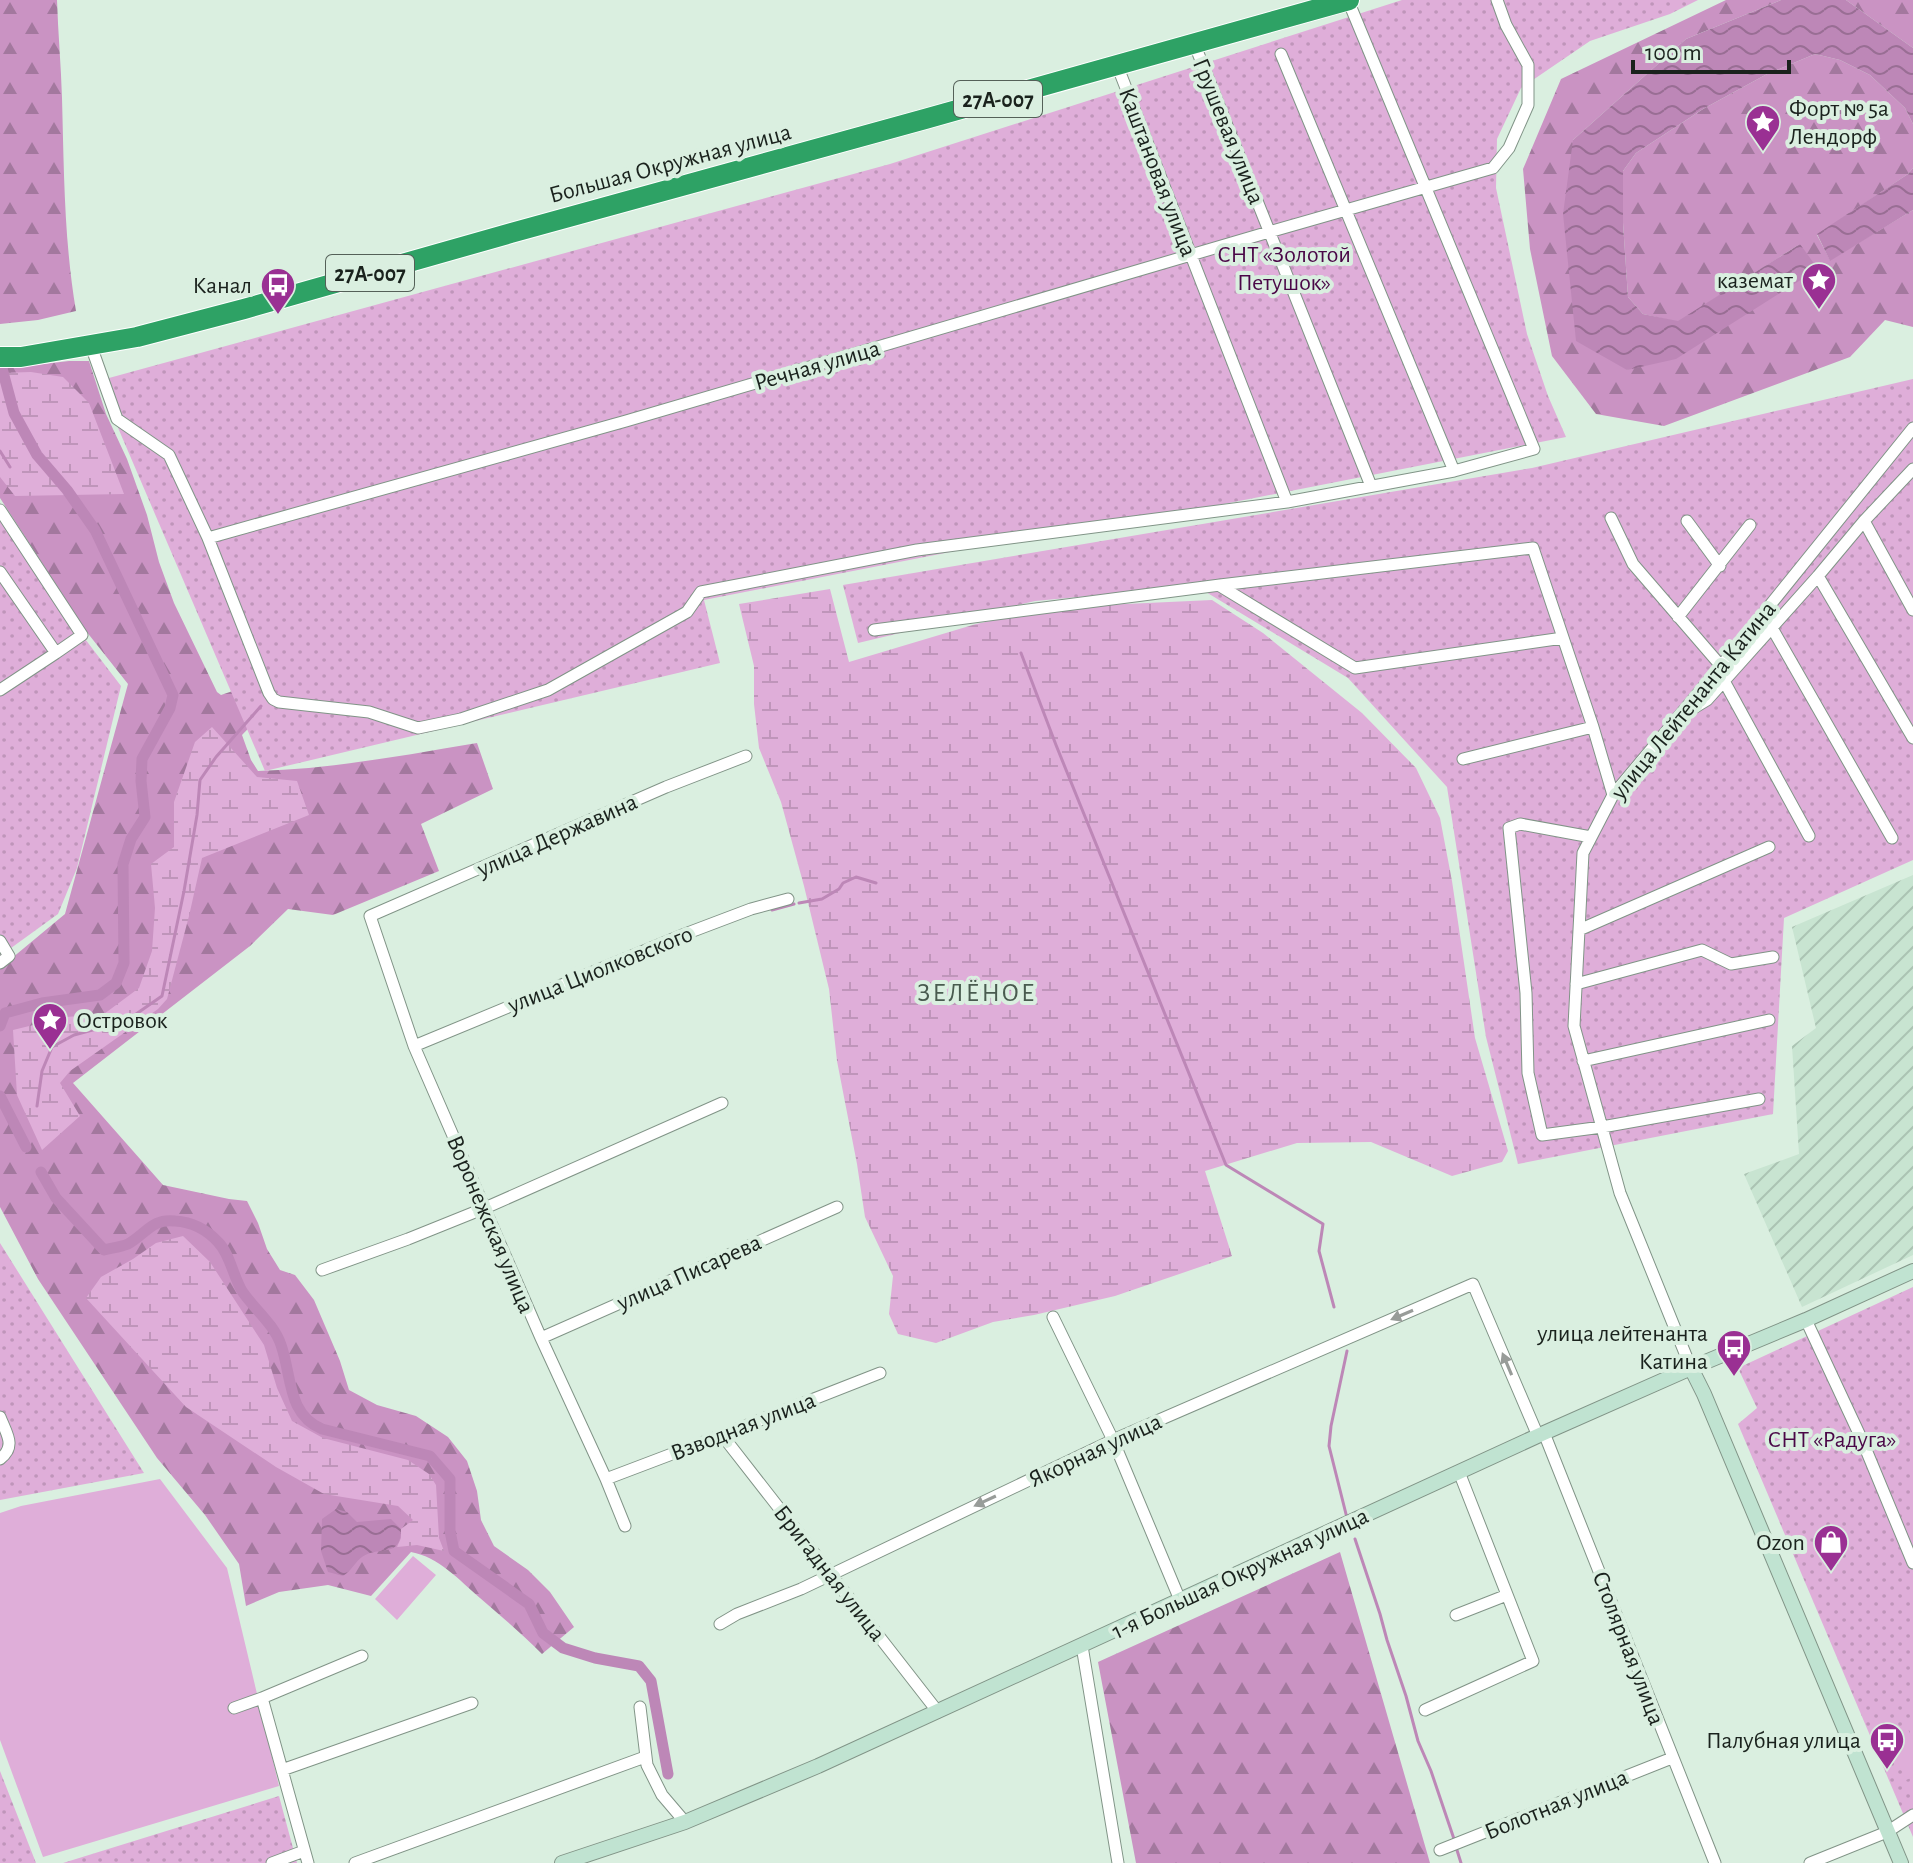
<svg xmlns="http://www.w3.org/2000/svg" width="1913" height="1863" font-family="'Alegreya Sans',sans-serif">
<defs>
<pattern id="industrial-furrows" width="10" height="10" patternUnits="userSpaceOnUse" patternTransform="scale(2)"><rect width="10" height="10" fill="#c8e4d1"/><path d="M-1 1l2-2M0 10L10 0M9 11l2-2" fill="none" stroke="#abc3b3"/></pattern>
<pattern id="forest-firs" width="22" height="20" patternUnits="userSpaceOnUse" patternTransform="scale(2)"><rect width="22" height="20" fill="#ca93c3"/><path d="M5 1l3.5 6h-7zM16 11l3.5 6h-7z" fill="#a3789e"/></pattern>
<pattern id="wetland-marsh" width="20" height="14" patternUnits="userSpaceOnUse" patternTransform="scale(2)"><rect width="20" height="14" fill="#dfaed9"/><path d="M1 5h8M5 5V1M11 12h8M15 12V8" fill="none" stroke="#bf95ba"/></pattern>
<pattern id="garden-dots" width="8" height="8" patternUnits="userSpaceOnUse" patternTransform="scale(2)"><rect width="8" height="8" fill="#dfaed9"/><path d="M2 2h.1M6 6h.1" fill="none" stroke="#bf95ba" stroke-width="1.8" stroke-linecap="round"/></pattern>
<pattern id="water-waves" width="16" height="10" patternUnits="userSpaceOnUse" patternTransform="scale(2)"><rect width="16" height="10" fill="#bd87b7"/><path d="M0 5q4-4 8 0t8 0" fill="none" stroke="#996e94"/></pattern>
</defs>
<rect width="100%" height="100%" fill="#daefe0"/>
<path fill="url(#industrial-furrows)" d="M1913 875V1255L1802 1307 1744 1174 1799 1154 1792 1046 1816 1028 1792 927Z"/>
<path fill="url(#forest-firs)" d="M0 0H57C58 33 61 65 62 98 64 169 64 241 76 311L38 320 0 324Z
M1726 0H1781L1686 39 1573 140 1627 370 1800 244 1678 322 1643 314 1628 297 1623 223V171L1636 153 1703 109 1767 74 1815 54 1840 60 1870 75 1905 108 1913 124V168L1908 174 1817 235 1830 260 1913 210V327L1885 320 1850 357 1664 426 1596 414 1552 356 1530 249 1523 169 1561 79Z
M1846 0H1913V48Z
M69 361H89L106 414 127 459 147 515 159 562 174 603 217 692 221 695 259 682 269 707 242 735 251 760 258 771C332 769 405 755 477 743L493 789 421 824 439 871 333 915 288 909 250 946 73 1083 163 1185 229 1199 247 1201 258 1223 267 1249 280 1270 295 1275 314 1300 340 1361 349 1390 377 1405 416 1416 448 1437 467 1461 477 1491 481 1520 494 1546 528 1570 550 1592 574 1627 542 1654C522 1634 501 1616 480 1598 459 1580 439 1557 411 1552L371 1596 328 1585 279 1592 246 1606 239 1564 205 1515 157 1458 38 1279 0 1207V968L65 914 128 684 86 631 0 498V369Z
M1340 1552 1430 1863H1136L1098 1662Z"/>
<path fill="url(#wetland-marsh)" d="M31 372 63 377 89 403 124 494 15 496 0 477V373Z
M830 589 849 662 976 624 1029 613 1104 605 1212 600 1263 633 1362 713 1416 768 1440 818 1452 881 1475 1038 1508 1151 1502 1162 1452 1176 1371 1142 1297 1143 1205 1171 1232 1256 1115 1296 1034 1315 993 1322 936 1343 898 1334 889 1314 893 1276 865 1217 857 1164 837 1061 829 989 804 886 781 802 759 748 754 704V666L739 604Z
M212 727 257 777 297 781 309 815 202 858 189 916 167 999 158 1009 70 1071 60 1083 80 1116 42 1150 17 1095 13 1030 66 1017 104 1014 139 988 152 951 155 908 151 864 174 847V802L195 742Z
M183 1236 210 1262 264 1345 277 1388 292 1421 323 1438 408 1460 429 1474 436 1485 439 1538 444 1551 417 1545 397 1547 401 1538V1529L413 1520 398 1506 324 1494 276 1467 186 1407 86 1298 101 1277 133 1259 156 1243Z"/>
<path fill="url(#garden-dots)" d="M1402 0H1698L1670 14 1590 41 1521 88 1497 139 1496 188 1527 334 1548 396 1566 437 1122 524 1043 534 704 600 720 663 265 771 98 381 890 164Z
M1913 379V860L1784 918 1773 1114 1518 1164 1486 1037 1447 787 1348 678 1196 586 1035 601 858 643 843 585 1532 468Z
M0 508 82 635 121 686 77 868 58 914 0 956Z
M0 1243 144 1473 0 1500Z
M1913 1287V1837L1738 1424 1757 1408 1738 1368Z
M0 1771 36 1863H0Z
M279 1796 297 1863H63Z"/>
<path fill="#dfaed9" d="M160 1479 227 1568 279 1786 43 1857 0 1740V1513L21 1506Z
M413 1556 436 1575 397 1620 375 1599Z
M1908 1729 1913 1740V1777L1906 1780 1887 1739Z"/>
<path fill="url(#water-waves)" d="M1781 0H1846L1913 48V124L1905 108 1870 75 1840 60 1815 54 1767 74 1703 109 1636 153 1623 171V223L1628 297 1643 314 1678 321 1800 244 1818 269 1676 359 1627 370 1576 341 1563 214 1573 140 1686 39Z
M1913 168V210L1830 261 1817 234 1908 174Z
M336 1509 347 1512 357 1522 391 1519 401 1529C401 1559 380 1545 362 1557 356 1561 352 1570 343 1576L328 1572 321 1551 322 1519Z"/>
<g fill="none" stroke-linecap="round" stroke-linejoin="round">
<path stroke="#bd87b7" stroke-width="3" d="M0 451 10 467
M1021 653 1056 745 1226 1165 1323 1224 1319 1251 1334 1307
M799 903 822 899 839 889 843 883 856 877 876 883
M772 910 794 904
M37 1106 42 1071 52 1047 74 1035 126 1021 162 996 184 891 197 815 200 780 216 757 261 706
M1347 1351 1331 1426 1329 1446 1347 1518
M1355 1539 1380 1614 1387 1640 1406 1696 1418 1741 1431 1771 1454 1839
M1456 1847 1461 1863"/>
<path stroke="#bd87b7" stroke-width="11" d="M0 361 14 413 37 455 67 490 95 530 173 695 170 708 142 759 141 781 145 817 131 839 123 864 124 963 116 983 100 995 42 1003 5 1013 0 1026
M0 1096 26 1147
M41 1172 56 1198 104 1250C112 1248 121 1247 128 1244 146 1234 152 1218 175 1221 192 1222 207 1230 218 1242 230 1254 233 1276 242 1291 254 1309 274 1324 281 1345 292 1376 287 1414 322 1429L430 1456 450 1479V1531L454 1551 529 1604 543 1633 563 1648 595 1658 639 1666 651 1681 668 1774"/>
<g stroke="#819487" stroke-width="13">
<path id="street" d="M1194 43 1371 486
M1281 54 1454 471
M1117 65 1287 502
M91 346 117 419 169 455 208 538 269 693 273 699 279 702 369 712 418 728 461 719 548 690 687 612 701 592 917 550 1287 502 1454 471 1534 449 1352 10
M0 510 82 635 56 653
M1611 518 1633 564 1721 666
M1687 521 1720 566
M1864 521 1913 610
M208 538 626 421 1269 232 1493 168 1509 148 1528 105V65L1506 25 1497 0
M0 572 56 653 0 690
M1818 576 1913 738
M1220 586 1355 668 1563 638
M1678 617 1750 525
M1772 628 1892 838
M874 630 1220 585 1533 548 1593 727 1613 795
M1724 681 1809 836
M1687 712 1707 700 1818 576 1864 521 1913 469
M1463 759 1593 727
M1591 837 1520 824 1509 828 1526 993 1528 1073 1542 1135 1602 1127 1759 1099
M1579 930 1769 847
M0 941 9 956 0 963
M1576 984 1702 950 1731 964 1773 957
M414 1046 685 934 751 909 788 899
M1583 1061 1769 1020
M322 1270 408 1239 485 1208 722 1103
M1053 1317 1113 1440 1180 1600
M1806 1320 1862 1440 1913 1563
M541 1338 837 1207
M1691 1368 1620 1193 1574 1026 1583 853 1613 795 1721 666 1913 428
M0 1417C6 1433 17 1446 0 1459
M1544 1433 1715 1863
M722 1435 938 1712
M606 1479 722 1435 880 1373
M625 1526 606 1479 541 1338 414 1046 370 916 666 787 746 756
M1456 1615 1507 1595
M720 1624 737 1614 801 1589 1113 1440 1473 1284 1538 1436
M1082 1646 1118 1863
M262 1698 362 1656
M640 1707 647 1765 662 1795 685 1822
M234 1708 262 1698 308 1863
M1425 1710 1533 1661 1459 1472
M282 1770 472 1703
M1440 1850 1672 1758
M272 1863 304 1851
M355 1863 645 1757
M1810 1863 1887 1832 1913 1815"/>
</g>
<g stroke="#819487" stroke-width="16">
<path id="secondary" d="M1691 1368 1704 1394 1901 1863
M562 1863 685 1822 818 1766 1544 1433 1691 1368 1806 1320 1913 1271"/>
</g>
<g stroke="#fff" stroke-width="22">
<path id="highway" d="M0 357H21L137 337 244 309 511 233 925 119 1349 0"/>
</g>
<use href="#street" stroke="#fff" stroke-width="11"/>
<use href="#secondary" stroke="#c0e3d1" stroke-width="14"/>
<use href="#highway" stroke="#2ea265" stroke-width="20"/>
</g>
<defs><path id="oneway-solid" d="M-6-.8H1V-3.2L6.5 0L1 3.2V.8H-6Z" transform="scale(2)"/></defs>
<g fill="#989c99">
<use href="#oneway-solid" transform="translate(1402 1315) rotate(157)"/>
<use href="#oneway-solid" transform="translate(1507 1364) rotate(-113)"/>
<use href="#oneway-solid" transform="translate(985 1501) rotate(155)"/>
</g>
<defs>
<g id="sight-pin" transform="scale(1.8)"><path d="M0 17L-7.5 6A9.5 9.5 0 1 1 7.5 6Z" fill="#9a3093" stroke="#daefe0"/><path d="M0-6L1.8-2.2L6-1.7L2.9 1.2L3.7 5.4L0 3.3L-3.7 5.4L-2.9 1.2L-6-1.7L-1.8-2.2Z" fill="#fff"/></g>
<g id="bus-pin" transform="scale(1.8)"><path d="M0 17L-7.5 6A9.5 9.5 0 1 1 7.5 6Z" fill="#9a3093" stroke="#daefe0"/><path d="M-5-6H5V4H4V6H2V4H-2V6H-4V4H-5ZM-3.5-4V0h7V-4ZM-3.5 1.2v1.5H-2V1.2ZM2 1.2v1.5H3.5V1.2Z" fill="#fff"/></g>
<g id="shop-pin" transform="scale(1.8)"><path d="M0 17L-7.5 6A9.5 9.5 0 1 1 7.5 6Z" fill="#9a3093" stroke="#daefe0"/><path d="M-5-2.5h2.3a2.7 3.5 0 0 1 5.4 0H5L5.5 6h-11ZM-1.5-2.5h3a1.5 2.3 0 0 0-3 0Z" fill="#fff"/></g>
</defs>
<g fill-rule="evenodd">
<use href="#sight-pin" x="1763" y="122"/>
<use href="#sight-pin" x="1819" y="280"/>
<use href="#bus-pin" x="278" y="285"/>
<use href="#sight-pin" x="50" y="1020"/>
<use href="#bus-pin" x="1734" y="1347"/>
<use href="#shop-pin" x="1831" y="1542"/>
<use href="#bus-pin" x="1887" y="1740"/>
</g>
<g text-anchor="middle" stroke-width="8" stroke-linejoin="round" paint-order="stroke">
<g fill="#daefe0" stroke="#546058" stroke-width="2">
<rect x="954" y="81" width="88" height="36" rx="6"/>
<rect x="326" y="255" width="88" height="36" rx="6"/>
</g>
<g font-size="22" font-weight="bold" fill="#1a221d">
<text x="998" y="107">27А-007</text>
<text x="370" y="281">27А-007</text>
</g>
<g font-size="24" fill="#1a221d" stroke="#daefe0" text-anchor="end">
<text x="1789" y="116" text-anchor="start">Форт № 5а<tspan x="1789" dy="28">Лендорф</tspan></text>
<text x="1793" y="288">каземат</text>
<text x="252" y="293">Канал</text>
<text x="76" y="1028" text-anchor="start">Островок</text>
<text x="1708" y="1341">улица лейтенанта<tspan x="1708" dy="28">Катина</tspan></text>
<text x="1805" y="1550">Ozon</text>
<text x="1861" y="1748">Палубная улица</text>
</g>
<g font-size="24" fill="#1a221d" stroke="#daefe0">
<text transform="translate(1229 131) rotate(68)" y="8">Грушевая улица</text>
<text transform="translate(670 163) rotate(-15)" y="8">Большая Окружная улица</text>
<text transform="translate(1158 172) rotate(69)" y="8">Каштановая улица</text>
<text transform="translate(817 365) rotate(-16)" y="8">Речная улица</text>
<text transform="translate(1693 700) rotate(-51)" y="8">улица Лейтенанта Катина</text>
<text transform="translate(557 835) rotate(-24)" y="8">улица Державина</text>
<text transform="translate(600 969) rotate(-22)" y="8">улица Циолковского</text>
<text transform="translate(491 1224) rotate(67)" y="8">Воронежская улица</text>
<text transform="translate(689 1272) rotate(-24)" y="8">улица Писарева</text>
<text transform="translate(743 1426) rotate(-21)" y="8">Взводная улица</text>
<text transform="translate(1095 1450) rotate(-25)" y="8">Якорная улица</text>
<text transform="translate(830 1573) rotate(52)" y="8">Бригадная улица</text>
<text transform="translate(1240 1573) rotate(-25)" y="8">1-я Большая Окружная улица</text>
<text transform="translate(1629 1648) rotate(69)" y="8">Столярная улица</text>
<text transform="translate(1556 1804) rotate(-22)" y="8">Болотная улица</text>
</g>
<g font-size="24" fill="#4a0747" stroke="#daefe0">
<text x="1284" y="262">СНТ «Золотой<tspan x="1284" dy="28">Петушок»</tspan></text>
<text x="1832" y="1447">СНТ «Радуга»</text>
</g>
<g font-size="26" letter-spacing="2" fill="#495b4f" stroke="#daefe0">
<text x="977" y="1001">ЗЕЛЁНОЕ</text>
</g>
</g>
<path d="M1633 60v12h156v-12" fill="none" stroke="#1a221d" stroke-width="4"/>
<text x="1645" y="60" font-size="24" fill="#1a221d" stroke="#daefe0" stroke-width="6" paint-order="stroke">100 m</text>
</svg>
